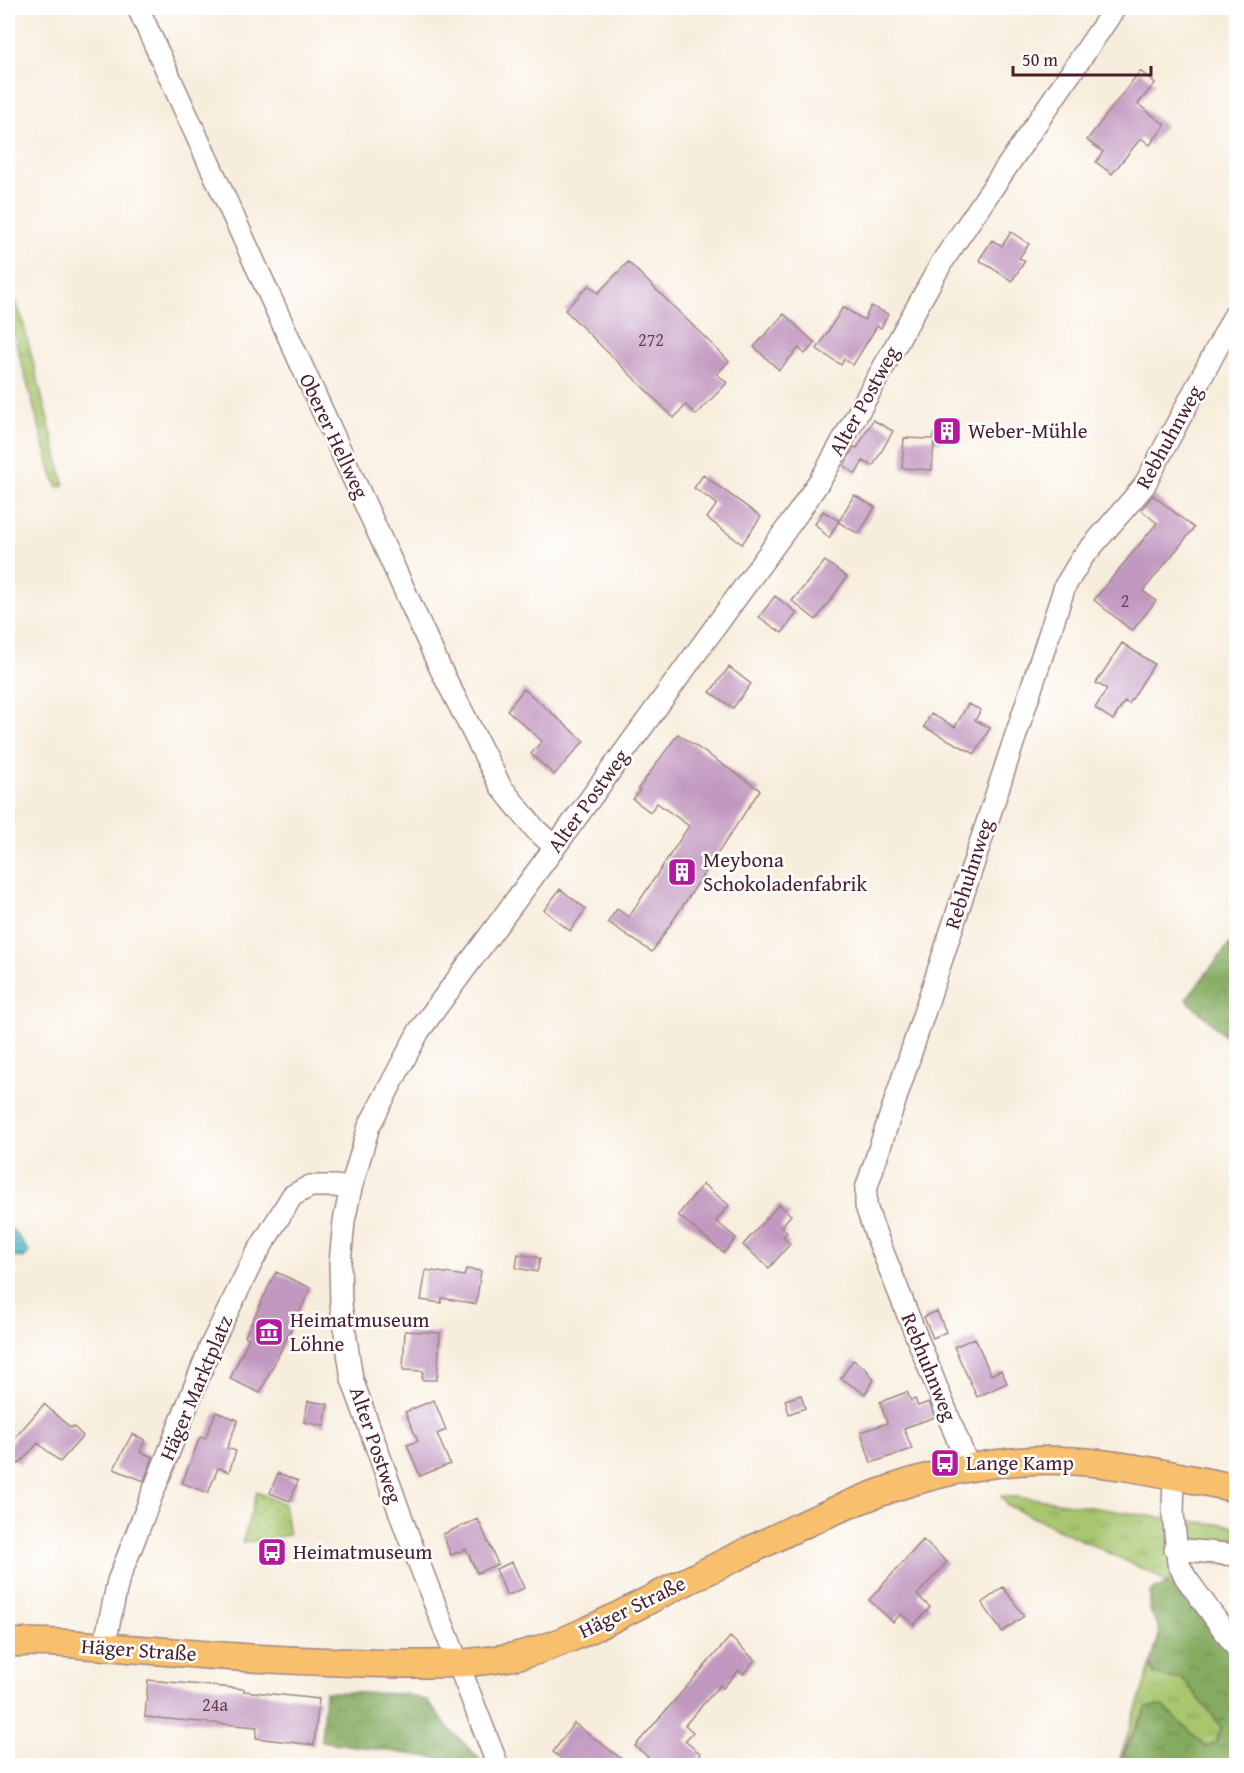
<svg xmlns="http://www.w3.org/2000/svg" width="1244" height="1773" font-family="'Gentium Book Plus',serif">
<defs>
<pattern id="grass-tufts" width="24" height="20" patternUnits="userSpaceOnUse" patternTransform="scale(1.5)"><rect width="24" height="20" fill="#a7c66e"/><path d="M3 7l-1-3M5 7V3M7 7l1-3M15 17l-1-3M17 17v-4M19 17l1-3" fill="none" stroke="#8aa05b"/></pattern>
<pattern id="forest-crowns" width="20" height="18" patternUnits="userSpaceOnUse" patternTransform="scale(1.5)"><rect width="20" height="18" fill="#85ab61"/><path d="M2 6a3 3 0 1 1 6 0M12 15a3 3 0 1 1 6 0" fill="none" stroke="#6f8b50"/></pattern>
<pattern id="park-dots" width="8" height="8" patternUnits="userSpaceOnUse" patternTransform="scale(1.5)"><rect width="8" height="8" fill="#a7c66e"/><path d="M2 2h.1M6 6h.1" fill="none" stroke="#8aa05b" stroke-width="1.8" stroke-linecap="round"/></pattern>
<pattern id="water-rules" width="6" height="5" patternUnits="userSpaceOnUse" patternTransform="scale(1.5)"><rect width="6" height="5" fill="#4db9c9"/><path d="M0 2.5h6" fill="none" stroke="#4296a3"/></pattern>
</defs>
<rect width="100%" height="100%" fill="#fff"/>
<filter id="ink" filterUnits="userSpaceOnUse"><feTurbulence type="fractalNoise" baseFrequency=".0167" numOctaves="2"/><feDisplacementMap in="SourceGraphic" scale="12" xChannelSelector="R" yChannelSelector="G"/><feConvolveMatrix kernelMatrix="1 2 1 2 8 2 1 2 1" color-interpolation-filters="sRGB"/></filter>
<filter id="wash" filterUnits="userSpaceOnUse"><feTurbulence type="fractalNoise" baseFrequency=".008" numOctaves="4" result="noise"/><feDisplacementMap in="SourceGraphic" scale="24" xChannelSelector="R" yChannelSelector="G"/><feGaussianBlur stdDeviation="1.35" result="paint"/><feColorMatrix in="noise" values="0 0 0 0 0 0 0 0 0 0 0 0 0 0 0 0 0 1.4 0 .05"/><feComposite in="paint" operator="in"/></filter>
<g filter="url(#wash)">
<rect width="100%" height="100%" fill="#f7eddc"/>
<path fill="url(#grass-tufts)" stroke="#78724c" stroke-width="1.5" d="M8 280 22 318 61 471 64 485 60 487 56 484 52 474 8 314Z
M1001 1496 1038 1499 1162 1518 1236 1526V1564L1175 1558 1182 1578 1166 1583 1156 1575 1007 1505Z
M1151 1664 1154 1674 1172 1678H1182L1222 1726 1216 1742 1206 1747 1163 1706 1147 1707 1120 1758Z"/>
<path fill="url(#forest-crowns)" stroke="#686546" stroke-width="1.5" d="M1236 936V1047L1186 999Z
M1182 1578 1236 1655V1765L1118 1766 1147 1707 1163 1706 1206 1747 1216 1742 1222 1727 1182 1678H1172L1154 1674 1151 1664 1160 1632 1150 1610V1592L1166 1583Z
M325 1692 405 1694 427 1701 446 1725 485 1765 321 1741Z"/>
<path fill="url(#park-dots)" stroke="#78724c" stroke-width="1.5" d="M257 1492 284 1504 289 1535 242 1543Z"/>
<path fill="url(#water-rules)" stroke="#4c6c7a" stroke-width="1.5" d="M8 1226 18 1236 29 1252 24 1258 8 1256Z"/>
<g id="blocks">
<path fill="#c198bf" d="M1140 71 1155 83 1138 104 1165 125 1150 145 1141 138 1112 174 1096 162 1103 152 1087 140Z
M1011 232 1029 244 1019 258 1025 261 1012 281 979 260 992 240 1002 246Z
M628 262 729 361 717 374 727 383 696 415 686 405 674 418 565 310 589 285 598 293Z
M871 306 888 314 881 328 877 326 853 365 844 359 841 365 817 349 843 307 864 320Z
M784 314 815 343 805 354 799 348 779 370 754 347Z
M873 420 893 431 873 466 863 461 856 474 844 466 854 447 857 448Z
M945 420 953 422 956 425 958 433 953 440 934 443 932 470 902 468 904 438 932 439 938 425Z
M703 475 761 517 742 544 707 518 717 504 694 488Z
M854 495 875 507 859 534 838 522 829 538 815 524 823 511 839 521Z
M1153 495 1194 528 1143 591 1156 601 1132 631 1094 600 1157 523 1141 510Z
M825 561 847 577 816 620 792 601Z
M775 596 797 613 782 633 759 617Z
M1122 643 1154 664 1129 704 1125 701 1113 720 1095 708 1107 689 1096 683Z
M729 667 751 684 733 708 710 692Z
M524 689 584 741 554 775 531 754 542 741 507 710Z
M968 704 981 710 975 720 990 728 975 754 924 727 931 714 955 727Z
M678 734 760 790 652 952 608 922 617 909 629 917 689 826 657 803 650 812 633 799 640 790 638 789Z
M560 889 586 909 570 931 544 910Z
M703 1184 729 1205 716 1221 736 1238 724 1253 678 1215Z
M779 1204 791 1215 781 1227 787 1232 783 1237 790 1244 769 1268 743 1245Z
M518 1254 540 1258 537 1272 516 1268Z
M466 1269 481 1271 476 1304 442 1298 441 1303 421 1300 426 1270 464 1276Z
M276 1272 311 1288 260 1393 230 1379 249 1338 245 1336Z
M937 1311 946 1332 933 1338 924 1317Z
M405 1331 440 1333 437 1380H422L423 1371 403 1370Z
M975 1338 991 1375 1001 1370 1007 1383 977 1397 954 1347Z
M853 1360 866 1369 874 1380 865 1394 841 1378Z
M907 1392 911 1401 915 1399 918 1406 929 1402 935 1417 904 1428 912 1449 871 1463 861 1432 887 1423 880 1402Z
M801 1395 805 1408 789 1414 785 1400Z
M434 1400 446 1430 437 1434 450 1464 420 1476 407 1445 418 1441 405 1412Z
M308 1401 328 1404 324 1426 304 1422Z
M44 1404 71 1428 73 1426 83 1436 60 1462 38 1443 19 1464 8 1454V1446Z
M216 1412 238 1420 227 1448 236 1451 229 1472 218 1468 208 1493 182 1483 200 1437 205 1439Z
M132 1434 145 1440 140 1452 153 1457 144 1481 114 1469Z
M278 1473 298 1481 290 1501 270 1493Z
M478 1519 498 1564 477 1573 466 1549 451 1555 443 1534Z
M923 1540 947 1562 917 1595 930 1607 914 1625 901 1614 893 1622 869 1600Z
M512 1562 524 1588 507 1596 496 1569Z
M1003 1587 1024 1616 1002 1632 982 1603Z
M730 1637 755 1660 743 1674 739 1670 723 1688 720 1685 685 1725 693 1732 685 1741 701 1754 691 1766H659L635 1746Z
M148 1680 244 1689V1691L319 1699 314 1745 256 1738 257 1727 145 1717Z
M574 1723 631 1766H572L553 1752Z"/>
</g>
</g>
<g filter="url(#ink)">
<use href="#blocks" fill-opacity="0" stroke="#a08684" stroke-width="1.5"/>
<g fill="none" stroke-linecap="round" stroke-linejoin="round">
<g stroke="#a08684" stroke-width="24">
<path id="minor" d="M138 8 441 670 501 787 536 830 555 847
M968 1466 873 1227 866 1206V1189L1065 586 1082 558 1144 486 1236 312
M1174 1476 1173 1513 1178 1563 1186 1578 1236 1647
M1175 1549 1236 1555
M104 1647 118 1581 211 1345 254 1258 292 1196 310 1186H334L351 1188
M498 1766 406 1530 352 1379 341 1305 340 1263 344 1221 351 1188 369 1126 419 1031 555 847 798 513 824 474 942 262 1115 8"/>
</g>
<g stroke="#a08684" stroke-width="30">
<path id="major" d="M8 1643C54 1640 102 1647 148 1650 212 1656 275 1660 339 1662 395 1664 450 1667 505 1658 566 1648 632 1607 687 1581 812 1521 929 1452 1073 1461 1127 1464 1183 1478 1236 1488"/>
</g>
<use href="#minor" stroke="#fff" stroke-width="21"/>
<use href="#major" stroke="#f8bf6c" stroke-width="27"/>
</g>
</g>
<defs>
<g id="building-square" transform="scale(1.5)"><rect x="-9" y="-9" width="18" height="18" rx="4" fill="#b5179e" stroke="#fff"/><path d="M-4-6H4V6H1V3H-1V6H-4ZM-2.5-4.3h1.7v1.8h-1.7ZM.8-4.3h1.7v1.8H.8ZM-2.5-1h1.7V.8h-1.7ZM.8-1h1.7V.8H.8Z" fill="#fff"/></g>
<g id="museum-square" transform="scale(1.5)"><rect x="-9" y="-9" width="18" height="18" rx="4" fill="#b5179e" stroke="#fff"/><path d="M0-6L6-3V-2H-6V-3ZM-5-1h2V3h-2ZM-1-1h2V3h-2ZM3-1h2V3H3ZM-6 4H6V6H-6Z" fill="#fff"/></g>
<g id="bus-square" transform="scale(1.5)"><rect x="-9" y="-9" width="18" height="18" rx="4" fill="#b5179e" stroke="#fff"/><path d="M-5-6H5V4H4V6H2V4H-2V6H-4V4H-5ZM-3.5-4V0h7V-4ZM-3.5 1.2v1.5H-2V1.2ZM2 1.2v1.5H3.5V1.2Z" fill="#fff"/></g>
</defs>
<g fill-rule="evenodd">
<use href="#building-square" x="947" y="431"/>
<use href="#building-square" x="682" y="872"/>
<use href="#museum-square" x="269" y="1332"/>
<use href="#bus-square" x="945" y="1463"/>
<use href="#bus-square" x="272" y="1552"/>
</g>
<g text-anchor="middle" stroke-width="5" stroke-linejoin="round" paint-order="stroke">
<g font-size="18" fill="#683d50">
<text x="651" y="346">272</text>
<text x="1125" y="607">2</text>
<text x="215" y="1711">24a</text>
</g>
<g font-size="21" fill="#4a1f2b" stroke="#fff">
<text transform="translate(864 401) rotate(-61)" y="7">Alter Postweg</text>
<text transform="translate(334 436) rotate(65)" y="7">Oberer Hellweg</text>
<text transform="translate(1169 437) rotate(-61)" y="7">Rebhuhnweg</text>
<text transform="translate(588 801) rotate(-54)" y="7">Alter Postweg</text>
<text transform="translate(969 874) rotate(-72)" y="7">Rebhuhnweg</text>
<text transform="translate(929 1367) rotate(68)" y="7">Rebhuhnweg</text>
<text transform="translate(196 1388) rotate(-67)" y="7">Häger Marktplatz</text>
<text transform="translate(376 1445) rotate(71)" y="7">Alter Postweg</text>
<text transform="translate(632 1607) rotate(-26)" y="7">Häger Straße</text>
<text transform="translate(139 1650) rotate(4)" y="7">Häger Straße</text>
</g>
<g font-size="21" fill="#4a1f2b" stroke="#fff" text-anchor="start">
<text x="968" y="438">Weber-Mühle</text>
<text x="703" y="867">Meybona<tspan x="703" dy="24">Schokoladenfabrik</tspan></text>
<text x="290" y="1327">Heimatmuseum<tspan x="290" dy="24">Löhne</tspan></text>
<text x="966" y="1470">Lange Kamp</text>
<text x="293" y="1559">Heimatmuseum</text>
</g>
</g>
<rect width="1244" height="1773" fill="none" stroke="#fff" stroke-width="30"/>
<path d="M1013 66v9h138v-9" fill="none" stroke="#4a1f2b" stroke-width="3"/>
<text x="1022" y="66" font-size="18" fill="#4a1f2b" stroke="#ffffff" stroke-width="4.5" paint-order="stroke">50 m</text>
</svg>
